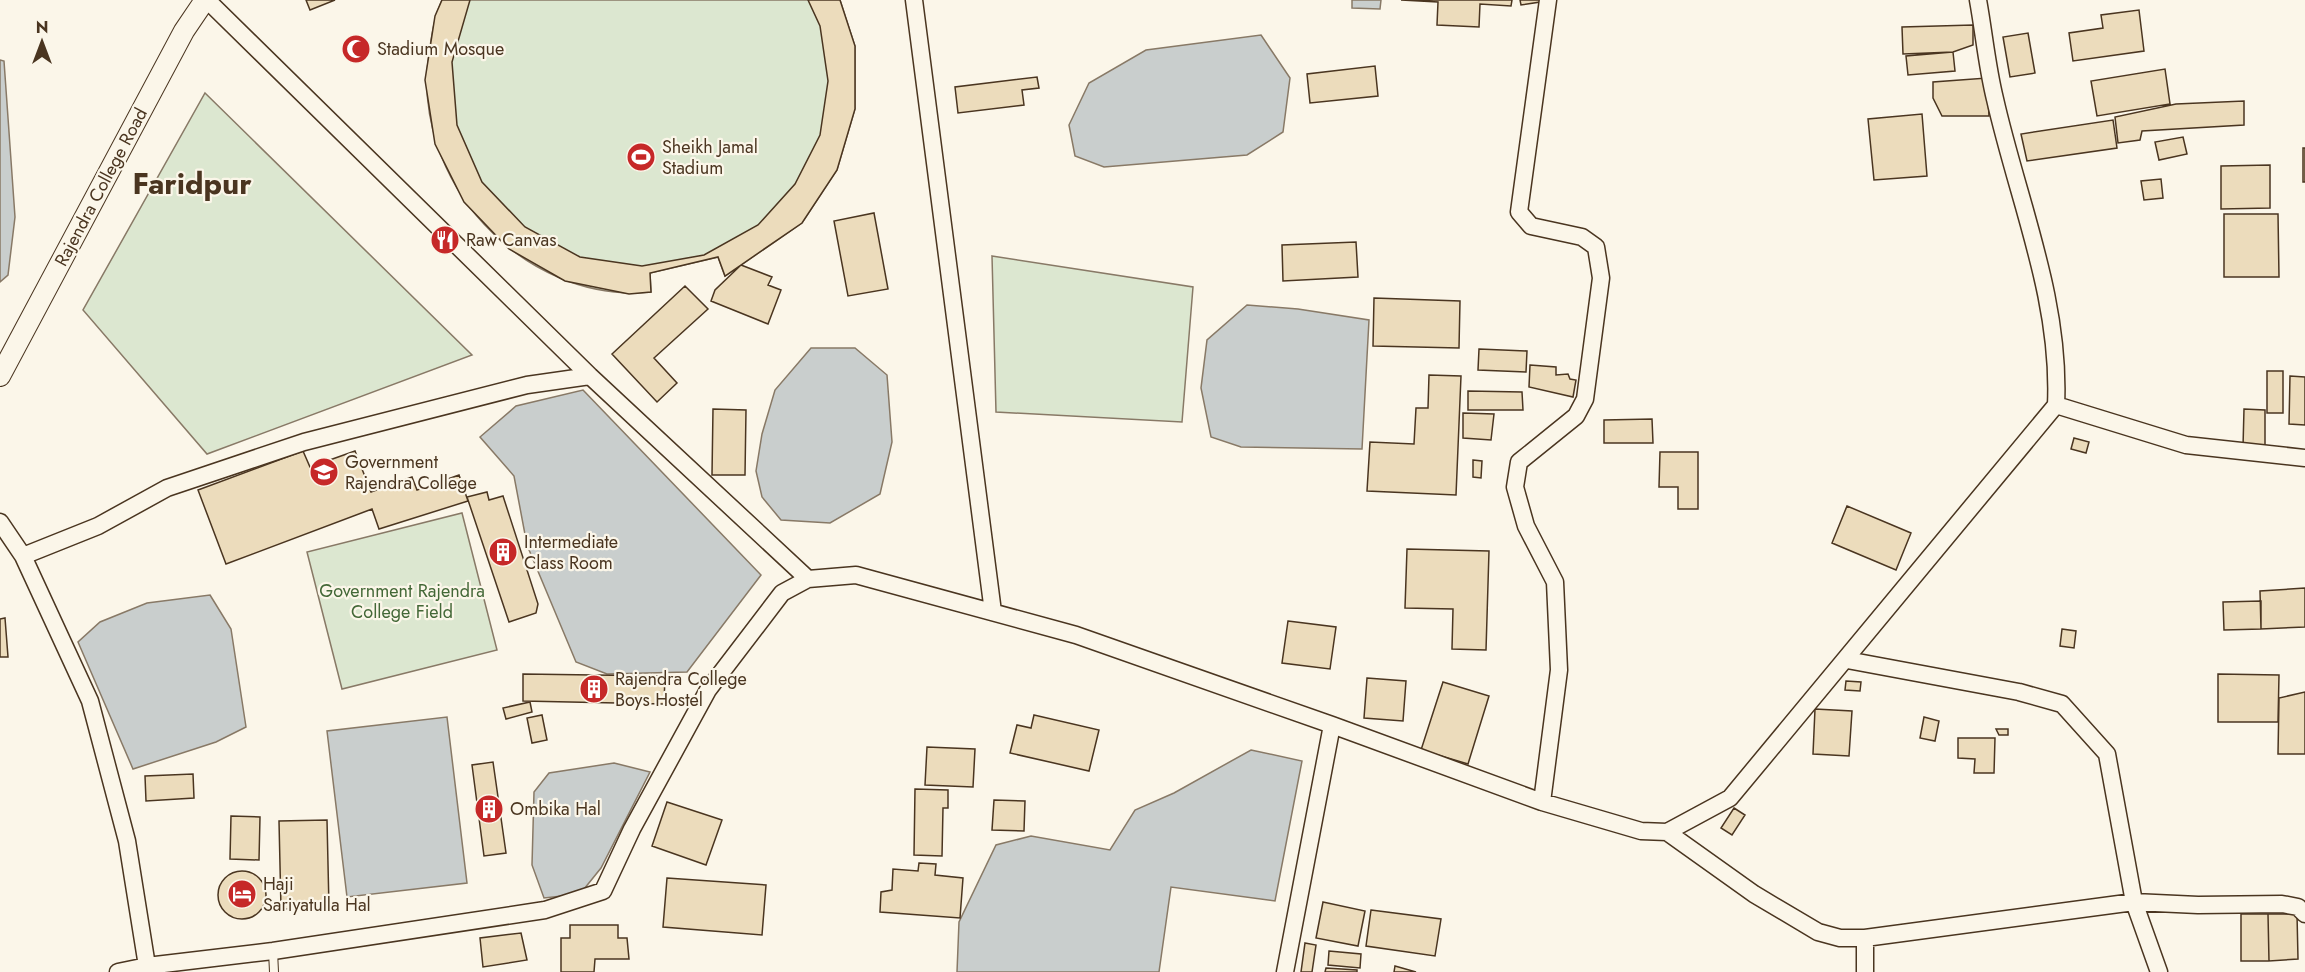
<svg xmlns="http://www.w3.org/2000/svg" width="2305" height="972" font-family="Jost,sans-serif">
<rect width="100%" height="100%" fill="#fbf6e9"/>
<path fill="#dce7d0" stroke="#887966" stroke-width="1.5" d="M442 0H840L855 46V109L837 170 802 223 725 276 718 257 650 273 651 292C521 304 410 179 429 53 432 34 434 17 442 0Z
M205 93 472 355 207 454 83 310Z
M992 256 1193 287 1182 422 996 412Z
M462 513 497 650 342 689 307 552Z"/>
<path fill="#c9cecd" stroke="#887966" stroke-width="1.5" d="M1352 0H1381L1380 9 1352 8Z
M1261 35 1290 78 1283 132 1247 155 1104 167 1075 156 1069 125 1089 83 1146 50Z
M0 60 4 61 15 217 8 275 0 282Z
M1247 305 1298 309 1369 320 1362 449 1241 447 1211 437 1201 388 1207 340Z
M811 348H855L887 375 892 442 880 494 830 523 781 520 762 497 756 471 762 434 775 390Z
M583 390 761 575 687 672 607 674 576 662 527 545 514 476 480 437 516 406Z
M210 595 231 629 246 727 216 742 133 769 78 642 100 622 147 603Z
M447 717 467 883 347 897 327 731Z
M1251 750 1302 761 1275 901 1171 887 1159 972H957L959 922 996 845 1031 836 1110 850 1135 810 1174 793Z
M614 763 650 772 601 868 580 894 544 898 532 865 534 792 549 773Z"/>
<path fill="#ecdcbc" stroke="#4a3520" stroke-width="1.5" d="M306 0H335L310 10Z
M442 0H470L452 62 457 125 482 182 525 227 580 257 642 266 704 255 758 225 795 184 820 135 828 81 820 26 808 0H840L855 46V109L837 170 802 223 725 276 718 257 650 273 651 292 629 294 565 281 509 249 464 202 435 144 425 80 435 16Z
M1401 0H1512L1511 6 1480 4 1479 27 1437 25 1438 2Z
M1520 0H1540V2L1521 5Z
M2139 10 2144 51 2073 61 2069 33 2103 28 2101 15Z
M1973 25V45L1953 52 1903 54 1902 27Z
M2028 33 2035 73 2010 77 2003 37Z
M1953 52 1955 71 1908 75 1906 56Z
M1375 66 1378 96 1310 103 1307 74Z
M2165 69 2170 104 2097 116 2091 81Z
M1037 77 1039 88 1022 90 1024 105 958 113 955 87Z
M1987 78 1989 116H1942L1933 98V82Z
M2244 101V125L2142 131 2140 140 2118 143 2115 117 2176 104Z
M1922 114 1927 176 1874 180 1868 119Z
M2113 120 2117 148 2027 161 2021 134Z
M2183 137 2187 154 2159 160 2155 142Z
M2303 148H2305V182H2303Z
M2270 165V208L2221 209V166Z
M2161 179 2163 198 2144 200 2141 181Z
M874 213 888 289 848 296 834 221Z
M2224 214H2278L2279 277H2224Z
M1356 242 1358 277 1283 281 1282 245Z
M741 265 772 277 768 285 781 290 768 324 711 301 715 290Z
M685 286 708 309 654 358 677 383 657 402 612 354Z
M1374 298 1460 301 1459 348 1373 346Z
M1479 349 1527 351 1526 372 1478 370Z
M1530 365 1556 367V375L1568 374 1570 379 1576 380 1573 397 1529 387Z
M2267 371H2283V413H2267Z
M1429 375 1461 376 1456 495 1367 491 1370 442 1414 444 1416 408H1428Z
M2290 376 2305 377V425L2289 424Z
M1468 391 1522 392 1523 410H1468Z
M713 409 746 410 745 475H712Z
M2244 409 2265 410V447H2243Z
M1463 413 1494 414 1491 440 1463 438Z
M1652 419 1653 443H1604V420Z
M2074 438 2089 442 2086 453 2071 449Z
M303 451 310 467 355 451 371 492 412 477 417 490 459 475 468 501 379 529 372 509 226 564 198 490Z
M1660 452H1698V509H1678V487H1659Z
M1473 460 1482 461 1481 478 1473 477Z
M487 492 489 500 503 496 538 604 536 613 509 622 467 497Z
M1847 506 1911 533 1896 570 1832 543Z
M1407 549 1489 551 1486 650 1452 649 1453 609 1405 608Z
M2305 588V627L2261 629 2260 591Z
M2261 601V629L2224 630 2223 602Z
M5 618 8 657H0V619Z
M1288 621 1336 627 1330 669 1282 663Z
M2062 629 2076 631 2074 648 2060 646Z
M523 674 665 676 664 704 523 701Z
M2218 674 2279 675 2278 722H2218Z
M1367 678 1406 681 1403 721 1364 718Z
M1846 681 1861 682 1860 691 1845 690Z
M1443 682 1489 696 1468 764 1421 750Z
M2305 692V754H2278L2279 698Z
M530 702 532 712 506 719 503 708Z
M1815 709 1852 711 1849 756 1813 754Z
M542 715 547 740 532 743 527 718Z
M1034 715 1099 730 1089 771 1010 753 1017 725 1031 728Z
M1924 717 1939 721 1935 741 1920 738Z
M1996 729H2008V735H1999Z
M1958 738H1995L1994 773H1974L1975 759 1958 758Z
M927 747 975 749 973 787 925 785Z
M493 762 506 853 484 856 472 765Z
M193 774 194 798 146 801 145 776Z
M915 789 948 790V808H943L942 856 914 855Z
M994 800 1025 801 1024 831 992 830Z
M667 802 722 820 706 865 652 846Z
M1734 808 1745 815 1732 835 1721 828Z
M231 816 260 817 259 860 230 859Z
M327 820 329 908 281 909 279 821Z
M919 863 936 864 935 875 963 878 960 918 880 912 881 892 892 890 893 869 918 871Z
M218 895a24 24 0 1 1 48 0a24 24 0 1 1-48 0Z
M667 878 766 885 762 935 663 927Z
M1323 902 1365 911 1358 946 1316 938Z
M1371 910 1441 919 1435 956 1366 946Z
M2241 914H2268L2269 961H2241Z
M2268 914H2297L2298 959 2269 961Z
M570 925H618V938H627L629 959H595L594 972H561V938H570Z
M521 933 527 960 483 967 480 938Z
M1305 943 1316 945 1312 972H1301Z
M1329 951 1361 954 1360 968 1328 965Z
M1395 966 1416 972H1394Z
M1326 968 1357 970V972H1325Z"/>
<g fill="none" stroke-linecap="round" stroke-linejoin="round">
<g stroke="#4a3520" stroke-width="10">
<path id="service" d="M273 951 274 972"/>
</g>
<g stroke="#4a3520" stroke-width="19">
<path id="minor" d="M207 0 590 376 808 579
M914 0 993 612
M2056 405 2186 445 2305 458
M0 522 23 556 90 701 127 841 147 966 118 972
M23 556 98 526 167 488 304 442 527 385 590 376
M1847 660 2019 692 2062 704 2107 754 2134 902 2159 972
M1542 802 1559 670 1555 582 1526 526 1515 487 1519 462 1576 416 1585 399 1601 278 1596 247 1582 237 1531 226 1519 212 1548 0
M1667 832 1754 894 1818 932 1840 938H1865L2134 902 2198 905 2282 904 2298 907 2305 914
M1865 938V972
M147 966 273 951 545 910 603 891 632 829 708 690 782 593 808 579 856 575 1076 635 1332 725 1542 802 1641 831 1667 832 1730 798 2056 405C2061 299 2018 201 1995 99 1987 67 1984 33 1978 0
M1285 972 1332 725"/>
</g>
<g stroke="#4a3520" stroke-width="22">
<path id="tertiary" d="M0 376 184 31 205 0"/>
</g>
<use href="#service" stroke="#fbf6e9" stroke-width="8"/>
<use href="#minor" stroke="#fbf6e9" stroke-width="16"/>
<use href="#tertiary" stroke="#fbf6e9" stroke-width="20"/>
</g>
<defs>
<g id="mosque-disc" transform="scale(1.5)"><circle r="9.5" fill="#c62828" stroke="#fbf6e9"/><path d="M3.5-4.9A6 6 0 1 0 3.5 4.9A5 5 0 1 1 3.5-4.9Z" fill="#fff"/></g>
<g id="stadium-disc" transform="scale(1.5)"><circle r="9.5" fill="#c62828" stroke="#fbf6e9"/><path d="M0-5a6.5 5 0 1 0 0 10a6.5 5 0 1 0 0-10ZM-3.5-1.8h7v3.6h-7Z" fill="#fff"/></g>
<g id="restaurant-disc" transform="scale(1.5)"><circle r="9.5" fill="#c62828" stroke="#fbf6e9"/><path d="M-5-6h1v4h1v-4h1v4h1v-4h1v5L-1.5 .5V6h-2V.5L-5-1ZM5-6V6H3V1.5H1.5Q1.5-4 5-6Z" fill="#fff"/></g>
<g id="university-disc" transform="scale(1.5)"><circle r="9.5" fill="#c62828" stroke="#fbf6e9"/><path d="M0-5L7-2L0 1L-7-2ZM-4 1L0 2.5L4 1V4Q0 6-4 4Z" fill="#fff"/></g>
<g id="building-disc" transform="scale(1.5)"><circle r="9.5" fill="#c62828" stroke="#fbf6e9"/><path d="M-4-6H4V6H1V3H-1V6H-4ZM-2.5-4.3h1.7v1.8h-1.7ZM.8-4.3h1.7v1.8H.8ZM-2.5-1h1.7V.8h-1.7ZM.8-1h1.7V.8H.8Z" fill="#fff"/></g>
<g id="hotel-disc" transform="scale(1.5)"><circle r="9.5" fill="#c62828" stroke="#fbf6e9"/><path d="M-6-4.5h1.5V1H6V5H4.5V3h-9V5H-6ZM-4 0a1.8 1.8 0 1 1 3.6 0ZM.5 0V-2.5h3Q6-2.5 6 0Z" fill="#fff"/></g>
</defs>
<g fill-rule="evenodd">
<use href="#mosque-disc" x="356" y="49"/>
<use href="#stadium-disc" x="641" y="157"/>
<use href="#restaurant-disc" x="445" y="240"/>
<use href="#university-disc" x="324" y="472"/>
<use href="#building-disc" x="503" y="552"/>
<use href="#building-disc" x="594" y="689"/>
<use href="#building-disc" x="489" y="809"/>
<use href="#hotel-disc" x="242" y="894"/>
</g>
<g text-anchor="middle" stroke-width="4.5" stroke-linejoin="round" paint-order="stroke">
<g font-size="18" fill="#4a3520" stroke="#fbf6e9" text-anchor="start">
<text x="377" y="55">Stadium Mosque</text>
<text x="662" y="153">Sheikh Jamal<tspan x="662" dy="21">Stadium</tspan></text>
<text x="466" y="246">Raw Canvas</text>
<text x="345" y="468">Government<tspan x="345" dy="21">Rajendra College</tspan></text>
<text x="524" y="548">Intermediate<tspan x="524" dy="21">Class Room</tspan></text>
<text x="615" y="685">Rajendra College<tspan x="615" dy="21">Boys Hostel</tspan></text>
<text x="510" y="815">Ombika Hal</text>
<text x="263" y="890">Haji<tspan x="263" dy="21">Sariyatulla Hal</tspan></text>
</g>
<g font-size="18" fill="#4a3520" stroke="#fbf6e9">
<text transform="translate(101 187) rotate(-62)" y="6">Rajendra College Road</text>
</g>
<g font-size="18" fill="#436837" stroke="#fbf6e9">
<text x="402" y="597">Government Rajendra<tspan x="402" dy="21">College Field</tspan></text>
</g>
<g font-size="30" font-weight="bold" fill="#4a3520" stroke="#fbf6e9">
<text x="192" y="194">Faridpur</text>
</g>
</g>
<g transform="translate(42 42)" stroke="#fbf6e9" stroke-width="4.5" paint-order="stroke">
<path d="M0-4.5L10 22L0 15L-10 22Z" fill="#4a3520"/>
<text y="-9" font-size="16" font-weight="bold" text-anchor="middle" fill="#4a3520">N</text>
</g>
</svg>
